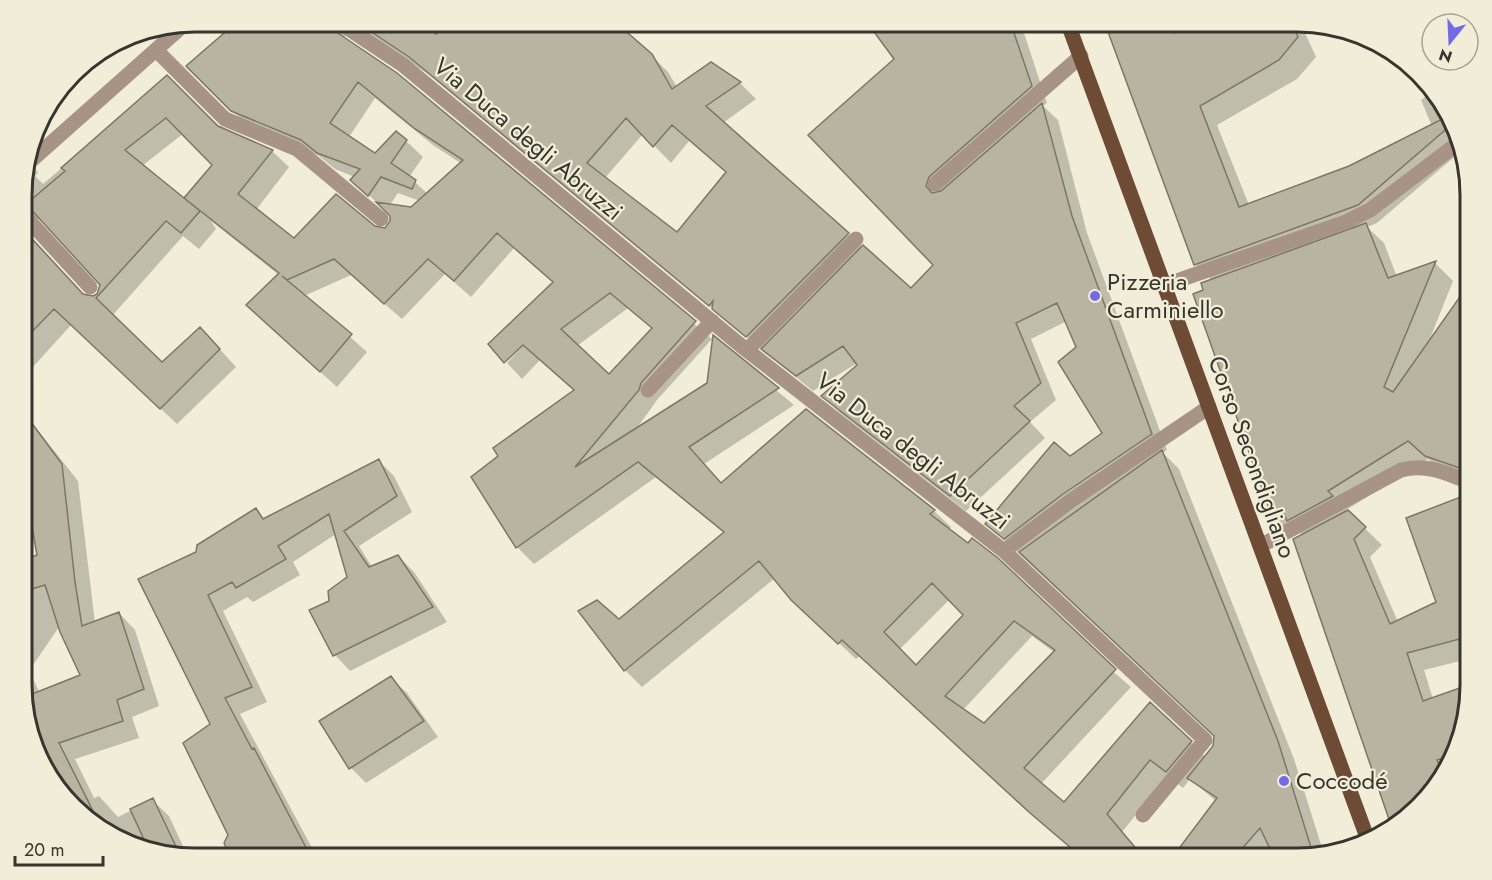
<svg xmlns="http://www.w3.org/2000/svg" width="1492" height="880" font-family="Jost,sans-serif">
<rect width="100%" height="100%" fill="#f2edd9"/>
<path fill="#0003" fill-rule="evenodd" d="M241 21H557L651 55 668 72 677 87 711 64 740 83 756 99 723 123 911 290 935 265 896 59 868 21H1020L1047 103 1043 106 1058 120 1087 233 1167 450 1163 453 1179 469 1294 759 1324 854 1308 859H1277L1272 850 1264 859H1173L1217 802 1190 779 1183 788 1167 776 1122 832 1146 859H1083L860 656 856 659 810 616 775 578 642 687 625 670 580 611 619 621 725 534 656 477 534 564 517 547 575 391 540 360 522 379 507 363 520 349 519 347 554 283 514 248 471 297 445 274 402 319 351 275 304 296 367 352 337 387 264 321 279 275 211 221 216 229 199 249 183 236 112 316 162 364 216 345 236 367 177 424 72 324 22 379V173L27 157 38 173 35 176 43 184 167 77 218 127 272 151 289 167 256 210 294 240 374 228 384 230 390 226 392 216 352 180 355 177 335 169 319 156 249 127 188 66ZM349 29H360L428 74 813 391 857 363 859 365 824 396 839 412 966 511 1045 438 1030 422 1056 400 1031 339 1067 321 1078 348 1104 433 987 524 1216 737 1214 747 1206 757 1150 704 1064 804 1041 784 1131 687 948 530 951 527 934 511 806 411 722 484 704 464 794 405 714 338 708 384 637 428 657 400 712 339 396 74 343 39ZM375 98 433 145 462 164 428 194 409 177 423 157 406 141 375 155 349 137ZM184 133 214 165 190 204 142 166ZM643 134 671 163 689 141 727 173 677 234 605 178ZM398 193 420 201 411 209 389 206ZM38 219 45 222 99 280 101 291 92 298 84 296 31 238 28 232 31 223ZM628 308 653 329 609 376 577 346ZM950 599 965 615 917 667 899 650ZM1032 636 1055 653 984 725 963 710Z
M1105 21H1180L1183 30 1203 21 1300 22 1316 57 1297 79 1217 125 1249 205 1350 167 1432 126 1421 100 1433 91 1442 99 1460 152 1377 223 1367 227 1384 243 1397 277 1435 263 1453 281 1429 341 1471 283V483L1446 474 1428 459 1346 510 1382 545 1370 557 1398 622 1438 603 1471 500V666L1468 659 1424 670 1433 699 1471 696 1448 772 1394 826 1303 535 1301 533 1292 537 1274 519 1205 291 1212 280 1195 264Z
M118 41 69 78 80 64Z
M22 410 78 481 95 623 119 613 135 630 159 706 132 717 139 738 75 759 94 798 99 796 118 817 152 800 169 816 188 857 108 836 50 781 22 707V562L39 556 30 505 22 510ZM61 624 82 676 40 693 29 671Z
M379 461 394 476 412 512 359 546 372 567 398 556 414 572 447 622 350 671 335 655 311 611 331 602 348 577 336 534 293 562 300 575 253 602 247 597 223 611 267 702 240 714 318 859H234L212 724 197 553 256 510 265 520Z
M391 678 407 693 438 737 366 783 351 768Z"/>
<path fill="#b9b4a1" stroke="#7b7765" stroke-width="1.5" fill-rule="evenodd" d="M238 21H327L332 29 397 73 696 321 641 383 639 390 575 467 707 383 713 335 779 388 689 447 721 483 806 409 935 510 930 514 968 543 972 538 998 558 1116 669 1024 768 1064 802 1150 702 1192 741 1166 772 1150 760 1107 814 1145 859H1084L1030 813 842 640 838 644 791 600 759 561 624 671 578 611 597 600 619 619 724 532 638 462 516 548 471 477 498 456 493 448 574 390 523 345 504 363 488 344 553 282 497 233 454 281 428 259 384 304 334 259 287 280 282 276 352 334 320 372 246 305 279 273 184 198 212 165 166 118 125 150 200 211 181 233 166 221 96 298 162 362 200 327 220 349 160 409 54 309 22 342V228L83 294 93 296 97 294 100 285 26 204 65 171 61 168 167 75 218 126 273 150 238 194 294 238 336 194 375 226 385 228 390 221V216L376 202 411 207 463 160 415 129 358 82 330 123 375 153 396 131 407 140 391 163 416 180 412 189 381 177 368 196 350 180 360 169 317 153 301 140 231 111 186 66ZM610 293 652 328 609 374 561 329ZM932 583 963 615 916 665 884 632ZM1014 621 1055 650 984 723 945 696Z
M355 21H418L436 34 453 21H614L652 54 672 89 711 62 741 82 706 106 849 233 746 337 712 309 713 301 709 306 409 57ZM626 118 653 147 672 125 726 172 677 232 587 163Z
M866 21H1010L1032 86 929 177 926 186 932 193 941 191 1042 103 1072 216 1152 434 1063 494 1004 539 985 524 1054 442 1070 456 1102 433 1058 362 1076 347 1057 303 1016 323 1041 383 1014 406 1030 421 950 496 821 396 857 365 843 346 796 376 761 349 863 245 911 288 933 265 808 135 894 59Z
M1104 21H1169L1174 33 1200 21H1291L1298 37 1279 60 1200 106 1239 207 1349 166 1448 116 1451 125 1358 205 1194 265Z
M1366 223 1388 278 1436 261 1384 387 1393 392 1471 281V472L1425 456 1408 441 1328 491 1333 496 1287 521 1284 514 1273 520 1193 294 1203 290 1201 283Z
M22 410 62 464 75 582 82 626 119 612 144 689 117 700 123 721 59 743 100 825 98 826 50 781 22 707V698L80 675 60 632 45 585 22 592V561L37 555 22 470Z
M1162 450 1278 741 1314 857 1275 859 1260 828 1233 859H1171L1217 798 1187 778 1213 746 1214 736 1019 552Z
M379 459 397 496 344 531 369 567 398 555 433 607 333 656 309 610 329 601 328 591 347 577 329 514 278 546 286 559 236 588 232 582 208 595 252 687 225 698 252 749 254 748 312 859H231L224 843 228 835 183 743 210 724 138 579 196 552 197 545 256 508 263 519Z
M1471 493V636L1407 653 1423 701 1471 684V696L1453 755 1437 760 1444 776 1392 828 1293 539 1348 510 1366 527 1354 539 1390 624 1436 602 1406 518Z
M391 676 424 721 349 769 319 721Z
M153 798 180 855 147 846 130 809Z"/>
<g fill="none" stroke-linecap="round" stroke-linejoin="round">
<path stroke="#a89486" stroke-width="15" d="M337 21 403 65 739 344 1004 551 1205 740 1143 815
M156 50 225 119 297 149 381 219
M24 167 186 23
M935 184 1081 56
M22 213 90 287
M1165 285 1346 222 1370 210 1457 144
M747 350 856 239
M648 390 712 321
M1260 546 1401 470C1426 463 1447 473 1471 483
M1004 551 1069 502 1209 407"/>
<path stroke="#6d4b34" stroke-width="15" d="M1067 21 1368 840"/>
</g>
<g fill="#716be5" stroke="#f2edd9" stroke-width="2">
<circle cx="1095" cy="296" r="6"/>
<circle cx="1284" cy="781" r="6"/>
</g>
<g text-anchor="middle" stroke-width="4.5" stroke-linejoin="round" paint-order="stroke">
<g font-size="24" fill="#37352e" stroke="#f2edd9">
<text transform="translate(528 139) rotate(40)" y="8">Via Duca degli Abruzzi</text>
<text transform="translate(913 451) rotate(38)" y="8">Via Duca degli Abruzzi</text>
<text transform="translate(1252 457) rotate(70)" y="8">Corso Secondigliano</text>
</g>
<g font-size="24" fill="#37352e" stroke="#f2edd9" text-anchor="start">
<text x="1107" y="290">Pizzeria<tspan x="1107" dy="28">Carminiello</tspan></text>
<text x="1296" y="789">Coccodé</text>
</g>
</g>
<path d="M0 0H1492V880H0ZM195 32H1297A163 163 0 0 1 1460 195V685A163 163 0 0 1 1297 848H195A163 163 0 0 1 32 685V195A163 163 0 0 1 195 32Z" fill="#f2edd9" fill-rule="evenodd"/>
<path fill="none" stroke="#37352e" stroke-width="3" d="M195 32H1297A163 163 0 0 1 1460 195V685A163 163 0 0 1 1297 848H195A163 163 0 0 1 32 685V195A163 163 0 0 1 195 32Z"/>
<g transform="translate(1450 42) rotate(198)"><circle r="28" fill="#f2edd9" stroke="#a7a395" stroke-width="1.5"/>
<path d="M0-4.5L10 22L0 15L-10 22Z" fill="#716be5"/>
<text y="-9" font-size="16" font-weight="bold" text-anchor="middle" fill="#37352e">N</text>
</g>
<path d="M15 856v9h88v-9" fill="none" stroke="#37352e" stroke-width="3"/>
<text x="24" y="856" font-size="18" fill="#37352e" stroke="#f2edd9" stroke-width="4.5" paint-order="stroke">20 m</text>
</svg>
